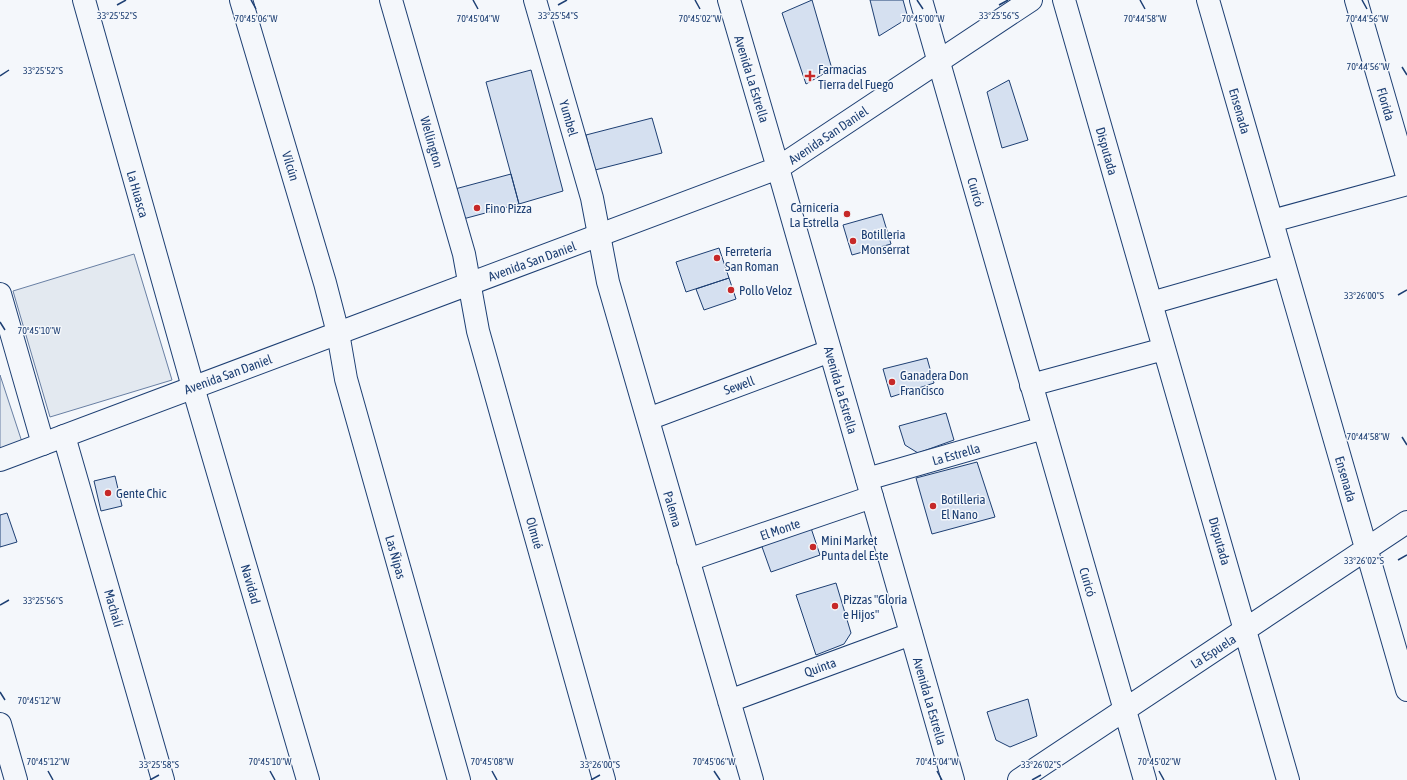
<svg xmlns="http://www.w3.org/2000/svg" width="1407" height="780" font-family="'Asap Condensed',sans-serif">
<rect width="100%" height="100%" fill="#f4f7fb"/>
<path fill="#e3e9f0" stroke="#687fa3" d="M134 254 172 380 50 417 13 291Z
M0 375 22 442 0 449Z"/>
<path fill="#d5e0f0" stroke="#1d3f73" d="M812 0 832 69 806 84 782 13Z
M870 0H903L908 18 879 36Z
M531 70 563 191 519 204 486 82Z
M1009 80 1028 140 1002 148 987 92Z
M652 118 662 153 595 170 586 135Z
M511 174 519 204 463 219 455 189Z
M882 214 891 244 852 255 843 225Z
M719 248 729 278 686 292 676 262Z
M729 278 736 299 704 310 696 289Z
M927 358 934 383 891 397 883 369Z
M946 413 954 440 918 453 905 445 899 426Z
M977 462 995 517 932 534 916 478Z
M115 476 122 506 101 511 94 481Z
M7 513 17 542 0 547V515Z
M811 528 820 555 771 572 761 544Z
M836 583 851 633 844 644 816 655 796 595Z
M1028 699 1037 736 1010 747 996 740 987 712Z"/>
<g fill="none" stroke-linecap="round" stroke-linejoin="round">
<g stroke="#1d3f73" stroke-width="24">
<path id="street" d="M84 0 193 387 308 780
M241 0 325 283 338 333 346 379 459 780
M391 0 464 254 478 331 604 780
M535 0 592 198 608 282 752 780
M921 0 1145 780
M1064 0 1288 780
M1208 0 1407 690
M1356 0 1407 176
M1272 221 1407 184
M0 294 43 444
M1151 303 1284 265
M1031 385 1164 349
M648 419 830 351
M64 436 163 780
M867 479 1044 428
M688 560 872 497
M729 701 911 634
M0 724 16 780
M1019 780 1407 522"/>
</g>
<g stroke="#1d3f73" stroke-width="24">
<path id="secondary" d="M729 0 778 168 953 780
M0 460 778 168 1031 0"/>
</g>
<use href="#street" stroke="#f4f7fb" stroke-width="22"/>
<use href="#secondary" stroke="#f4f7fb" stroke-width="22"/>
</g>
<path fill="none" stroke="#1d3f73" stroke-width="1.5" d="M251 0 256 9M473 0 478 9M695 0 700 9M917 0 923 9M1140 0 1145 9M1362 0 1367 9M117 5 126 0M558 5 567 0M999 5 1008 0M1402 67 1407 75M0 76 9 70M1398 295 1407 290M0 322 5 330M1402 437 1407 445M1398 560 1407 555M0 605 9 600M0 692 5 700M48 771 53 780M270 771 275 780M492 771 497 780M714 771 720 780M937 771 942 780M1159 771 1164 780M150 780 159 775M591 780 600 775M1032 780 1041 775"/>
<g fill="#c62828" stroke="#f4f7fb" stroke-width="1.5">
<path d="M808 70h4v4h4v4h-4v4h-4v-4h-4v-4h4z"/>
<circle cx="477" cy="208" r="4"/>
<circle cx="847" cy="214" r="4"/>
<circle cx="853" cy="241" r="4"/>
<circle cx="717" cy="258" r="4"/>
<circle cx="731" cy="290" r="4"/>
<circle cx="892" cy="382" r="4"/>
<circle cx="108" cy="493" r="4"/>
<circle cx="933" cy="506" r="4"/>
<circle cx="813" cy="547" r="4"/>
<circle cx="835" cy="606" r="4"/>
</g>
<g text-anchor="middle" stroke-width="3" stroke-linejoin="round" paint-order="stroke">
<g font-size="13" fill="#1d3f73" stroke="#f4f7fb" text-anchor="start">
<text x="818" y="74">Farmacias<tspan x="818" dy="15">Tierra del Fuego</tspan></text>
<text x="839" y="212" text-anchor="end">Carnicería<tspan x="839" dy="15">La Estrella</tspan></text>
<text x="485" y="213">Fino Pizza</text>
<text x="861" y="239">Botilleria<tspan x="861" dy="15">Monserrat</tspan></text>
<text x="725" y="256">Ferretería<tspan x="725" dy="15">San Roman</tspan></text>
<text x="739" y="295">Pollo Veloz</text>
<text x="900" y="380">Ganadera Don<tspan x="900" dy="15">Francisco</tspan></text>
<text x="116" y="498">Gente Chic</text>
<text x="941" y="504">Botilleria<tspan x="941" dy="15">El Nano</tspan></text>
<text x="821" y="545">Mini Market<tspan x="821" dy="15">Punta del Este</tspan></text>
<text x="843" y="604">Pizzas "Gloria<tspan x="843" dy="15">e Hijos"</tspan></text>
</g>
<g font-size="13" fill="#1d3f73" stroke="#f4f7fb">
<text transform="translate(752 79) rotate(73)" y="5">Avenida La Estrella</text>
<text transform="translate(1386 104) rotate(74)" y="5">Florida</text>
<text transform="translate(1240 111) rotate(74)" y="5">Ensenada</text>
<text transform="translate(569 118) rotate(74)" y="5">Yumbel</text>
<text transform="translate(828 135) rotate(-34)" y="5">Avenida San Daniel</text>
<text transform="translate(432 142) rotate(74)" y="5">Wellington</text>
<text transform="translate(1107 151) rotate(74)" y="5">Disputada</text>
<text transform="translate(291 166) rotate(73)" y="5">Vilcún</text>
<text transform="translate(976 192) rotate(74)" y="5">Curicó</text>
<text transform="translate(138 194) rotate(74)" y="5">La Huasca</text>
<text transform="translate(532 261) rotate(-20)" y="5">Avenida San Daniel</text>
<text transform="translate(228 374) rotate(-20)" y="5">Avenida San Daniel</text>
<text transform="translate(739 385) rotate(-20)" y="5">Sewell</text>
<text transform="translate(841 390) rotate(74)" y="5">Avenida La Estrella</text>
<text transform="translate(956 454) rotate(-16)" y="5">La Estrella</text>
<text transform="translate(1346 479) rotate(74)" y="5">Ensenada</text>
<text transform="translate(673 509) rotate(74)" y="5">Palema</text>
<text transform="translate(780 529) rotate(-19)" y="5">El Monte</text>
<text transform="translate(535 533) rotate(74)" y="5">Olmué</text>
<text transform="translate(1220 541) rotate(74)" y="5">Disputada</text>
<text transform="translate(396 557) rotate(74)" y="5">Las Ñipas</text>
<text transform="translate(1088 582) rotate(74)" y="5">Curicó</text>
<text transform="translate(251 584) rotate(74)" y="5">Navidad</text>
<text transform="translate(114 608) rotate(74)" y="5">Machalí</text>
<text transform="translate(1213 651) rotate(-33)" y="5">La Espuela</text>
<text transform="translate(820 667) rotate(-20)" y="5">Quinta</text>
<text transform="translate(930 701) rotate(74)" y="5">Avenida La Estrella</text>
</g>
</g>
<g font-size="10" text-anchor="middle" fill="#1d3f73" stroke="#f4f7fb" stroke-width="3" stroke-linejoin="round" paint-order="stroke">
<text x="117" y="19">33°25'52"S</text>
<text x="558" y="19">33°25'54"S</text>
<text x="999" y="19">33°25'56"S</text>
<text x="256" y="22">70°45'06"W</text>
<text x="478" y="22">70°45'04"W</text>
<text x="700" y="22">70°45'02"W</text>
<text x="923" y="22">70°45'00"W</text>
<text x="1145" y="22">70°44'58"W</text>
<text x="1367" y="22">70°44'56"W</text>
<text x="1368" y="70">70°44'56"W</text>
<text x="43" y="74">33°25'52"S</text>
<text x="1364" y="299">33°26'00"S</text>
<text x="39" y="334">70°45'10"W</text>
<text x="1368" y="440">70°44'58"W</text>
<text x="1364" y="564">33°26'02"S</text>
<text x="43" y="604">33°25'56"S</text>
<text x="39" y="704">70°45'12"W</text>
<text x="48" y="765">70°45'12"W</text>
<text x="270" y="765">70°45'10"W</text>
<text x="492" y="765">70°45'08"W</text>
<text x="714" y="765">70°45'06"W</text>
<text x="937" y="765">70°45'04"W</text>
<text x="1159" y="765">70°45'02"W</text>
<text x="159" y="768">33°25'58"S</text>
<text x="600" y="768">33°26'00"S</text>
<text x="1041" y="768">33°26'02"S</text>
</g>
</svg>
